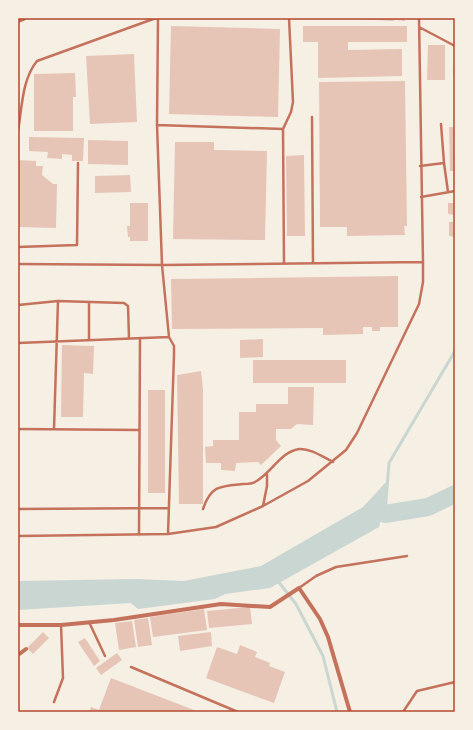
<svg xmlns="http://www.w3.org/2000/svg" width="473" height="730" font-family="'Archivo Narrow',sans-serif">
<rect width="100%" height="100%" fill="#f6efe4"/>
<path fill="#c9d6d2" d="M388 480 385 503 379 527 270 588 225 594 215 599 138 609 131 603 18 610V581L135 579 184 581 261 566 363 507Z"/>
<g fill="none" stroke-linecap="round" stroke-linejoin="round">
<path stroke="#c9d6d2" stroke-width="3" d="M379 517 385 514 389 463 455 351
M277 580 296 604 323 656 337 712"/>
<path stroke="#c9d6d2" stroke-width="18" d="M385 514 428 507 455 494"/>
</g>
<path fill="#e6c5b7" d="M351 18H394V21L351 19Z
M396 18H405V21L396 20Z
M171 26 280 29 278 117 169 114Z
M303 26H407V42H348V50L402 49V76L318 78V42H303Z
M428 45H445V80H427Z
M134 54 137 122 90 124 86 56Z
M75 73 76 97H73V131H34V74Z
M405 81 407 226H404L405 235 347 236V227H320L319 82Z
M449 127H455V171H450Z
M29 137 84 138 83 161H72V155L62 154V159L47 158 48 152 29 151Z
M88 140 128 141V165L88 164Z
M175 142H214V150L267 151 265 240 173 239Z
M304 155 305 236H287L286 156Z
M18 160 36 161V166H43L42 175 53 184H57L56 228 18 227Z
M130 175 131 192 95 193V176Z
M130 203H148V241H130V237H128L127 226H130Z
M448 203H455V215L448 214Z
M449 222H455V237L449 236Z
M398 276V327H380V331H372V327H363V334L323 335V328L172 329 171 279Z
M263 339V357L240 358V340Z
M62 345 94 346 93 374 84 373 83 417H61Z
M253 360H346V383H253Z
M201 371 203 390V504H179L177 375Z
M288 387H314L313 425 297 424 291 429H276V440L281 446 261 465 258 462 236 463 235 471 221 470V463H206L205 447 213 446V440H239V412H256V404H288Z
M148 390H165V493H148Z
M250 607 252 624 209 628 207 611Z
M204 609 207 630 153 637 150 617Z
M148 618 152 645 138 647 134 620Z
M132 621 136 647 119 650 115 623Z
M43 632 49 638 33 654 27 648Z
M211 632 212 646 180 651 178 636Z
M85 638 100 661 94 666 78 642Z
M240 645 257 652 255 657 270 663 269 666 285 672 274 703 206 678 217 647 237 654Z
M117 653 122 660 101 675 96 668Z
M111 678 199 712H89L91 707 99 710Z"/>
<g fill="none" stroke-linecap="round" stroke-linejoin="round">
<path stroke="#c5725c" stroke-width="2.5" d="M158 18 157 125 162 265 169 337 174 346V355L168 534
M419 27 455 46
M455 66V75
M312 117 313 263
M157 125 283 129 284 263
M283 129 291 112 293 102 289 18
M18 131C22 108 22 79 37 61L156 18
M444 163 448 192
M420 166 444 163 441 124
M421 197 455 191
M18 247 77 245 78 163
M18 264 162 265 423 262
M18 305 58 301 124 303 128 306 129 338
M89 340V303
M18 343 169 337
M18 429 138 430
M54 429 58 301
M263 506 267 486V474
M18 509 169 508
M203 509C211 485 221 486 243 484 247 484 252 484 255 482 271 474 280 452 299 449 310 448 323 457 333 462
M139 535 140 338
M18 536 168 534 216 527 263 506 308 481 346 450 357 433 419 304 423 282V262L419 18
M299 588 316 576 336 567 407 556
M89 622 105 656
M131 667 238 712
M54 702 63 678 61 625
M403 712 417 691 455 682"/>
<path stroke="#c5725c" stroke-width="4" d="M18 625H61L114 620 221 604 270 607 299 588 320 619 328 637 350 712
M18 655 26 649"/>
<path stroke="#c5725c" stroke-width="6" d="M18 20 23 18"/>
</g>
<rect width="473" height="730" fill="none" stroke="#f6efe4" stroke-width="38"/>
<rect x="19" y="19" width="435" height="692" fill="none" stroke="#b5482f" stroke-width="1.5"/>
</svg>
